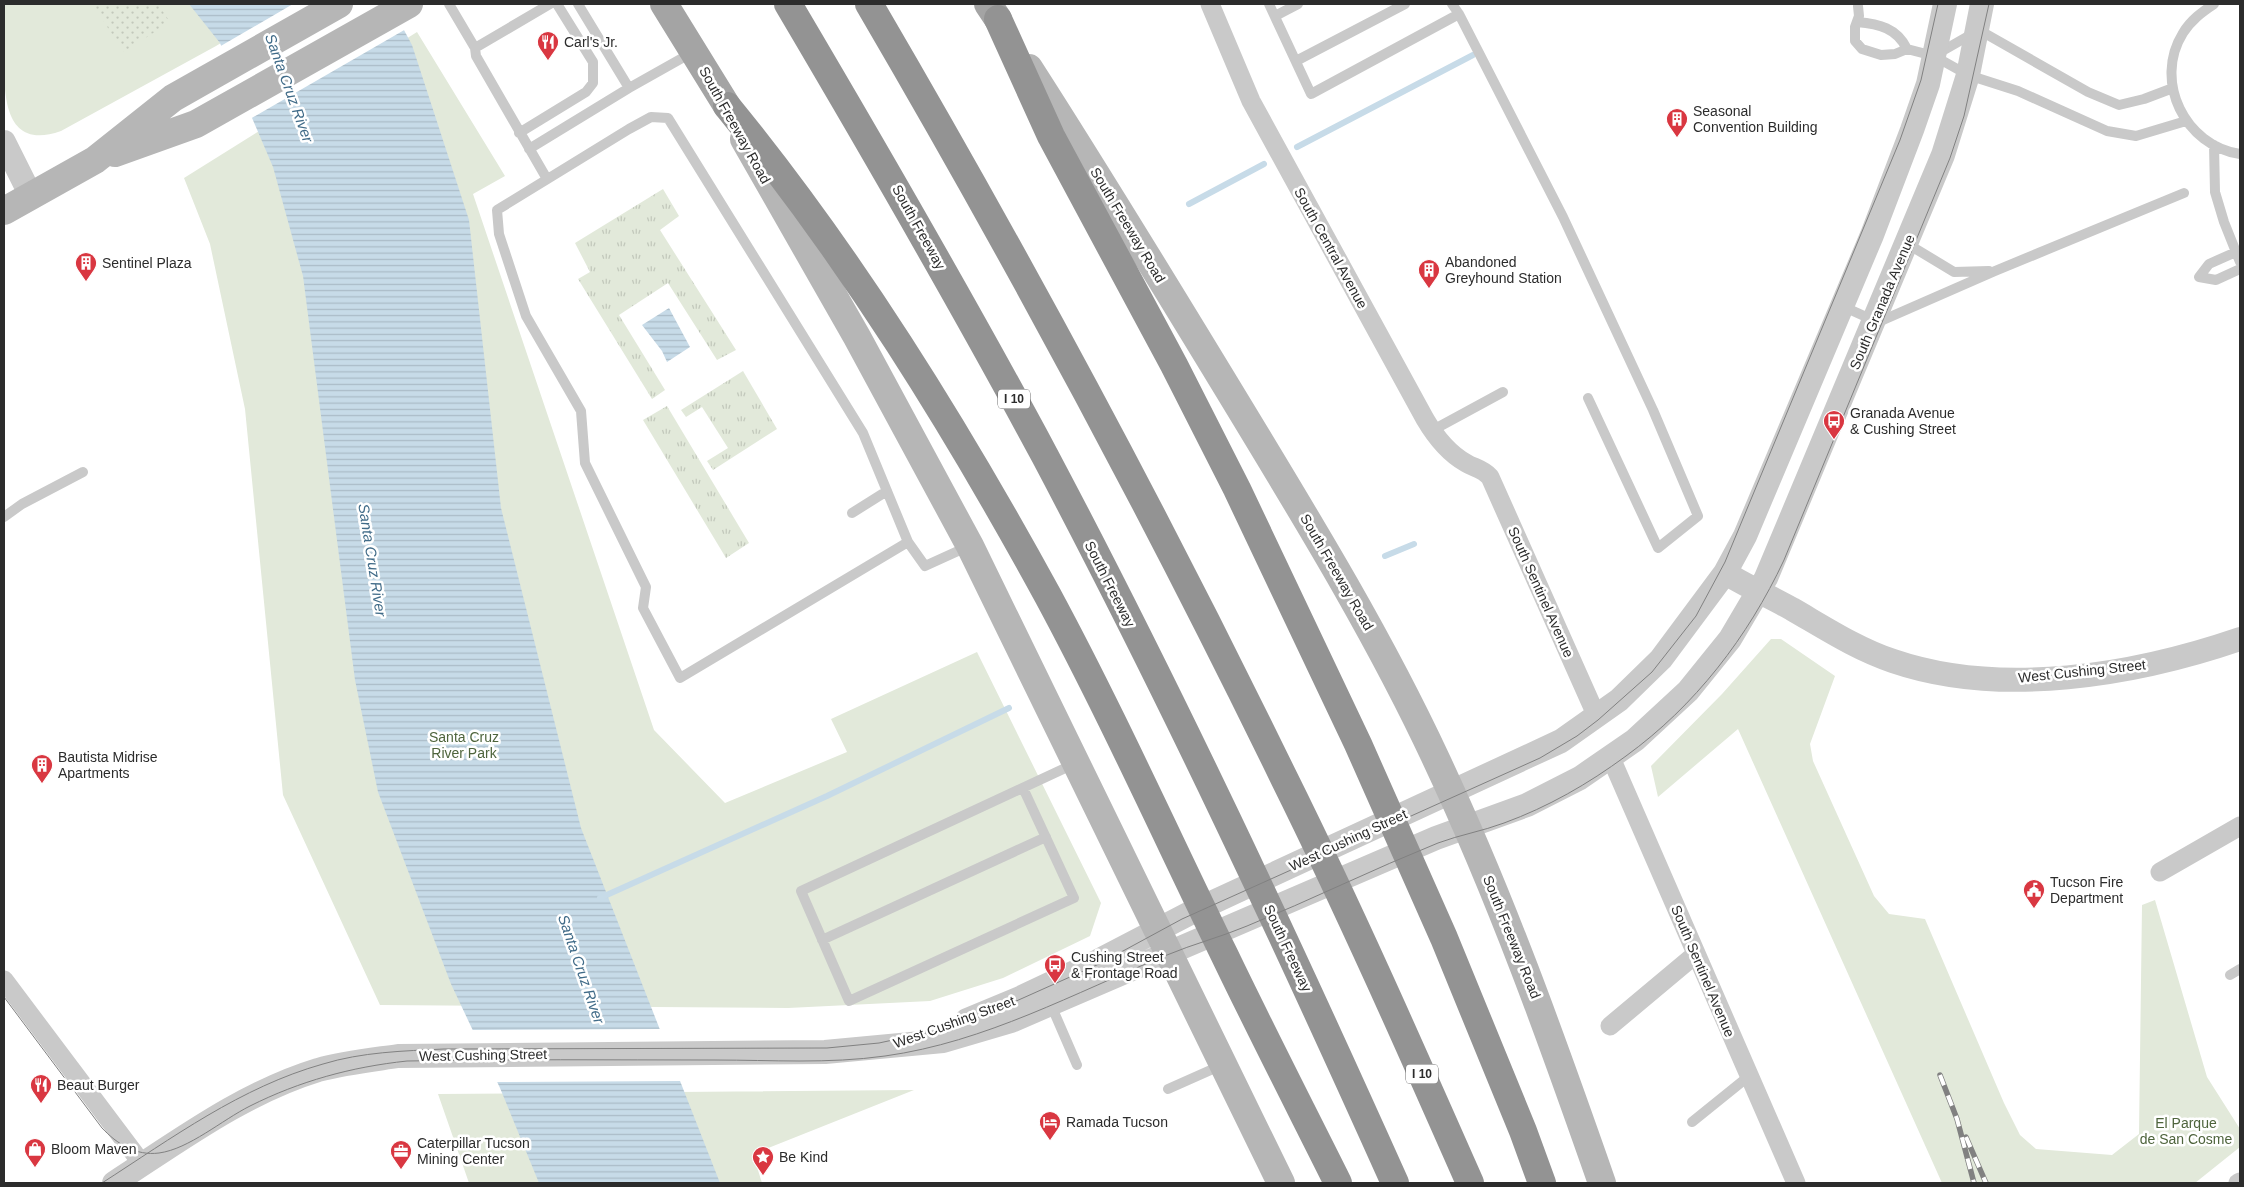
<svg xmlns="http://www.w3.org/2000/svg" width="2244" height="1187" font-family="Arial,sans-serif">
<defs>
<pattern id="grass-tufts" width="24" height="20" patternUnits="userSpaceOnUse" patternTransform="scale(1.25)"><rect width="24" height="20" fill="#e2e9da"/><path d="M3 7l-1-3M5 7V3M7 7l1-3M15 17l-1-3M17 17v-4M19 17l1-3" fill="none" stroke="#c2c8bb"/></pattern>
<pattern id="garden-dots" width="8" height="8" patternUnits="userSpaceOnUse" patternTransform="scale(1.25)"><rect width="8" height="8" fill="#e2e9da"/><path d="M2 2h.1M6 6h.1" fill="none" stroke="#c2c8bb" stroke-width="1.8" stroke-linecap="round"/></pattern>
<pattern id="water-rules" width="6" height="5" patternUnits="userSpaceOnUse" patternTransform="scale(1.25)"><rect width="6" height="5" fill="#c7dbe8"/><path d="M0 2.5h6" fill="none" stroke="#abbcc7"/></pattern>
</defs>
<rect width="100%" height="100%" fill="#fff"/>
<path fill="url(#grass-tufts)" d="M663 189 679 216 660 230 736 350 717 360 668 283 619 315 665 390 652 399 578 279 590 272 575 243Z
M743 371 777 429 713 470 707 461 728 448 702 407 686 417 681 410Z
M667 406 749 543 726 558 643 420Z"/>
<path fill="#e2e9da" d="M4 4H286L216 46 61 131C5 151 4 97 4 59 4 40 4 22 4 4Z
M417 32 505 176 473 194 654 730 725 803 847 752 831 719 977 652 1101 903 1090 936 1003 978 930 1001 788 1008 380 1005 283 795 245 409 210 244 184 178Z
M1771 639H1781L1835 676 1810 744 1813 761 1874 896 1889 914 1925 919 2004 1103 2020 1135 2036 1149 2112 1155 2139 1134 2142 905 2155 900 2207 1077 2240 1129V1147L2195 1183H1942L1738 729 1658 797 1651 766 1722 694Z
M914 1090 753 1154 762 1183H469L438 1094Z"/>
<path fill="url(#garden-dots)" d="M92 4H158L170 22 124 52Z"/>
<path fill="url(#water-rules)" d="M189 4H390L412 45 469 220 501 508 581 828 720 1183H539L500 1088 451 984 378 792 355 680 303 276 273 167 220 43Z
M669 308 690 347 667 362 662 351 642 325Z"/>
<path fill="#fff" d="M293 4H393L406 29 250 119 219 47Z
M661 1029 681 1081 494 1082 470 1030Z"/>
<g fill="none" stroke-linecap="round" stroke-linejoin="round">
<path stroke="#c7dbe8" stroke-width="6" d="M1297 147 1473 55
M1189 204 1264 164
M1385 556 1414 544
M600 898 827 796 1009 708"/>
<path stroke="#c9c9c9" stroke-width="10" d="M449 4 475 48 476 56 547 179
M578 4 629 88
M1269 4 1311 94 1459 14 1452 4
M2214 4C2202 12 2191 20 2183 33 2153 81 2185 146 2240 154
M1858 6 1859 16 1855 27V41L1862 49 1881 55 1895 54 1907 49 1934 56 1968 75 2018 91 2107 131 2136 136 2186 121
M1459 14 1563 217 1653 410 1698 516 1658 548 1588 398
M1275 16 1298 4
M1857 22C1879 24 1897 28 1907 49
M475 48 550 4
M1937 54 1979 30 2088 92 2119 105 2144 99 2173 88
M1296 61 1405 4
M519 133 586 92 593 83V62L557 4
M2214 145 2215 192 2224 222 2240 262
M529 149 629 88 693 52
M1906 243 1954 272 1989 271
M2236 252 2209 264 2199 277 2216 280 2240 269
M1842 306 1873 320H1883L1995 271 2184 193
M1433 430 1503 392
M852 513 887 491
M4 517 22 504 83 472
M908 542 680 678 643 608 646 587 585 463 581 411 526 316 499 234 497 210 629 129 651 117 668 118 863 433 908 542 925 566 969 546
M1023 788 1074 898 849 1001 801 891 1074 764
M822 940 1046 837
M2230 975 2240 969
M1051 1005 1077 1065
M1168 1089 1222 1065
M1692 1122 1749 1076"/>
<path stroke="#c9c9c9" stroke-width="19" d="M1210 4 1251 101 1425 419C1435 436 1448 453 1466 463 1474 468 1483 469 1490 477L1597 717
M1611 758 1796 1183
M2160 872 2240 826
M4 980 143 1165
M1610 1026 1696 954
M2238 1183 2240 1182"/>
<path stroke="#c9c9c9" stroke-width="24" d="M4 142 31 196
M1725 573C1747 586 1770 597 1792 609 1825 628 1857 649 1893 661 2001 698 2135 675 2240 639
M967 1020 1020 998 1098 961 1194 911 1561 741 1619 700 1661 659 1725 573 1745 536 1872 235 1912 130 1928 84 1945 4
M114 1183C179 1141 243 1093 318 1070 344 1063 371 1060 398 1056L825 1052 943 1041 1011 1021 1436 838 1527 805 1580 778 1635 740 1688 691 1730 639 1766 578 1943 155 1968 75 1982 4"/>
<path stroke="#b6b6b6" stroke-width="28" d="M1029 68C1103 183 1174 300 1245 417 1313 529 1381 641 1436 759 1501 897 1552 1040 1602 1183
M744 139 857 337 970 546 1281 1183
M115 153 196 124 409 4
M4 211 95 160 173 98 339 4"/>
<path stroke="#a4a4a4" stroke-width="28" d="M664 4 727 106
M988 4 998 19"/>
<path stroke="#939393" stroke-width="28" d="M788 4C876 153 963 303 1045 456 1171 694 1285 938 1395 1183
M869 4C1017 257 1156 515 1284 778 1350 911 1410 1047 1470 1183
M998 19 1051 136 1174 365 1237 489 1358 744 1444 938 1523 1131 1542 1183
M727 106C851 258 954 424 1048 596 1111 713 1166 835 1224 954 1261 1031 1300 1107 1338 1183"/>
<path stroke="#818181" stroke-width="1" d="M4 997 102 1128C117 1144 136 1156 159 1153 189 1149 222 1120 250 1106 300 1081 351 1067 407 1061 509 1059 612 1060 715 1060 772 1060 828 1064 885 1056 986 1042 1074 993 1167 955 1193 944 1221 937 1247 926 1311 900 1373 869 1438 843 1459 835 1483 831 1504 823 1548 807 1588 784 1626 756 1695 706 1748 637 1784 560L1950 158 1964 116 1989 4
M102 1183C172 1138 241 1087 323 1064 362 1052 403 1051 444 1049L827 1048 879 1043 939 1030 985 1015 1099 964 1182 919 1540 758 1577 736 1598 720 1652 672 1696 616 1725 562 1900 140 1921 80 1938 4"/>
<g stroke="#818181" stroke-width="5.5">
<path id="rail" d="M1940 1075 1957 1119 1974 1183
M1966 1137 1986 1183"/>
</g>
<use href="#rail" stroke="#fff" stroke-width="4" stroke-dasharray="11" stroke-linecap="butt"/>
</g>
<defs>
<g id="restaurant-pin" transform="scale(1.125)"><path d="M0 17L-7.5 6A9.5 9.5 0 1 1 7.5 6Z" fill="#d93741" stroke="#fff"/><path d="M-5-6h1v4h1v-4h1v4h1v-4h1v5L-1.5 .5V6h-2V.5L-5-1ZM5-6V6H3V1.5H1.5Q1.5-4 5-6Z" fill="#fff"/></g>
<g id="building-pin" transform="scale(1.125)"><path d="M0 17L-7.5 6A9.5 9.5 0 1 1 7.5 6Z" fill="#d93741" stroke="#fff"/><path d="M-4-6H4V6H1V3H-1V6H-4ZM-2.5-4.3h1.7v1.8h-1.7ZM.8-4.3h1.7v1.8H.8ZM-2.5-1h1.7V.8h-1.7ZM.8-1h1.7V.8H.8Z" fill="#fff"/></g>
<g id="bus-pin" transform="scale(1.125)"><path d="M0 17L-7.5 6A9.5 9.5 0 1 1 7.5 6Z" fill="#d93741" stroke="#fff"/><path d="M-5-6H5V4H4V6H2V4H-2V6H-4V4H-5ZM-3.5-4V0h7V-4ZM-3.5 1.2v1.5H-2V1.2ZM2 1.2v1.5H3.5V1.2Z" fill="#fff"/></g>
<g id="civic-pin" transform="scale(1.125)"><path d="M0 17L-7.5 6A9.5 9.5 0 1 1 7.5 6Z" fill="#d93741" stroke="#fff"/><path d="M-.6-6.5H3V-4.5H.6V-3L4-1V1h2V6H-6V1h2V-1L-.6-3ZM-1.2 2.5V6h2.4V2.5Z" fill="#fff"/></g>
<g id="hotel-pin" transform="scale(1.125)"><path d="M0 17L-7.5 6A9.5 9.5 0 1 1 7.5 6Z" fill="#d93741" stroke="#fff"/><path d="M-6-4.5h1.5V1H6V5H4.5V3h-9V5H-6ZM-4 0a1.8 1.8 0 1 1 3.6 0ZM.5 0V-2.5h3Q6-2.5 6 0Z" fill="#fff"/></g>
<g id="shop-pin" transform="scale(1.125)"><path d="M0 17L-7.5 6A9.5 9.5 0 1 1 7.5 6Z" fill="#d93741" stroke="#fff"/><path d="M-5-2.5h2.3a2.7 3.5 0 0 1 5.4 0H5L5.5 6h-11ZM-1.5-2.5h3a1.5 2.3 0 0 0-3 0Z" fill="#fff"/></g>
<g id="office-pin" transform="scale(1.125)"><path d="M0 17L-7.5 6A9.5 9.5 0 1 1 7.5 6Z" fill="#d93741" stroke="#fff"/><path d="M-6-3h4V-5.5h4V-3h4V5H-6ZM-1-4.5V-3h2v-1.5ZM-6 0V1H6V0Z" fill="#fff"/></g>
<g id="sight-pin" transform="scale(1.125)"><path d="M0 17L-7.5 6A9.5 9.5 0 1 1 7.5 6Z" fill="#d93741" stroke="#fff"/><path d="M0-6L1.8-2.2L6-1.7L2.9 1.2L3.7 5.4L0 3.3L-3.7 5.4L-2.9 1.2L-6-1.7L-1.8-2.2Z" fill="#fff"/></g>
</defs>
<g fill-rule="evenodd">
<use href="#restaurant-pin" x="548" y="42"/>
<use href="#building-pin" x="1677" y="119"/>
<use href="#building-pin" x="86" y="263"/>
<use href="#building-pin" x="1429" y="270"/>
<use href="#bus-pin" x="1834" y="421"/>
<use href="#building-pin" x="42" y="765"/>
<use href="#civic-pin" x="2034" y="890"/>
<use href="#bus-pin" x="1055" y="965"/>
<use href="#restaurant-pin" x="41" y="1085"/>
<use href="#hotel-pin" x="1050" y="1122"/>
<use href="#shop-pin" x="35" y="1149"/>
<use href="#office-pin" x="401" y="1151"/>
<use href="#sight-pin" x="763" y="1157"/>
</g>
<g text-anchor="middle" stroke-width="5" stroke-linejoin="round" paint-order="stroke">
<g fill="#fff" stroke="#6b6b6b" stroke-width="1">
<rect x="998" y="389.5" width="32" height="19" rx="4"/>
<rect x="1406" y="1064.5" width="32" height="19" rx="4"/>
</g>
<g font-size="12" font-weight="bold" fill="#2c2c2c">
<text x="1014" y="403">I 10</text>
<text x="1422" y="1078">I 10</text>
</g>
<g font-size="14" fill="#2c2c2c" stroke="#fff" text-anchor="start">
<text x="564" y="47">Carl's Jr.</text>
<text x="1693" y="116">Seasonal<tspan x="1693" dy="16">Convention Building</tspan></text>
<text x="1445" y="267">Abandoned<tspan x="1445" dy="16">Greyhound Station</tspan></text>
<text x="102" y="268">Sentinel Plaza</text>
<text x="1850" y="418">Granada Avenue<tspan x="1850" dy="16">&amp; Cushing Street</tspan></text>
<text x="58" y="762">Bautista Midrise<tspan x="58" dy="16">Apartments</tspan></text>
<text x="2050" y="887">Tucson Fire<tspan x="2050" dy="16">Department</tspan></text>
<text x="1071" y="962">Cushing Street<tspan x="1071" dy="16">&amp; Frontage Road</tspan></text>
<text x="57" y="1090">Beaut Burger</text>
<text x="1066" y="1127">Ramada Tucson</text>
<text x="417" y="1148">Caterpillar Tucson<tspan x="417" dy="16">Mining Center</tspan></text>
<text x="51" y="1154">Bloom Maven</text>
<text x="779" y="1162">Be Kind</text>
</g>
<g font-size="14" fill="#2c2c2c" stroke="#fff">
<text transform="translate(735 125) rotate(61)" y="5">South Freeway Road</text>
<text transform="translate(1128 225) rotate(59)" y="5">South Freeway Road</text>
<text transform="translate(919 227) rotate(61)" y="5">South Freeway</text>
<text transform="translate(1331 248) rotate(61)" y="5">South Central Avenue</text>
<text transform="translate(1882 302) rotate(-67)" y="5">South Granada Avenue</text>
<text transform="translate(1337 572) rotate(60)" y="5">South Freeway Road</text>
<text transform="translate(1110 584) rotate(63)" y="5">South Freeway</text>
<text transform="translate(1541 592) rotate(66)" y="5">South Sentinel Avenue</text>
<text transform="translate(2082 671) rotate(-6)" y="5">West Cushing Street</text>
<text transform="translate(1348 840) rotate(-25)" y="5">West Cushing Street</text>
<text transform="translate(1512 937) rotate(68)" y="5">South Freeway Road</text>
<text transform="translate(1288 948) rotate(65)" y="5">South Freeway</text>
<text transform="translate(1703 971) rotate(67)" y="5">South Sentinel Avenue</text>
<text transform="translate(954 1022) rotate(-20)" y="5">West Cushing Street</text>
<text transform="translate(483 1055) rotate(-1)" y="5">West Cushing Street</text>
</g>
<g font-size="14" fill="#4e643c" stroke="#fff">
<text x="464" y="742">Santa Cruz<tspan x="464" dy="16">River Park</tspan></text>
<text x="2186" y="1128">El Parque<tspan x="2186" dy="16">de San Cosme</tspan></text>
</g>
<g font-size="15" font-style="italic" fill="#406b88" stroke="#fff">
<text transform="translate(289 88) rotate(70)" y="5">Santa Cruz River</text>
<text transform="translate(372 560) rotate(81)" y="5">Santa Cruz River</text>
<text transform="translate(581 969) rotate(71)" y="5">Santa Cruz River</text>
</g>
</g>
<rect width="2244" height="1187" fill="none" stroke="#2c2c2c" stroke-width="10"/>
</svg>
